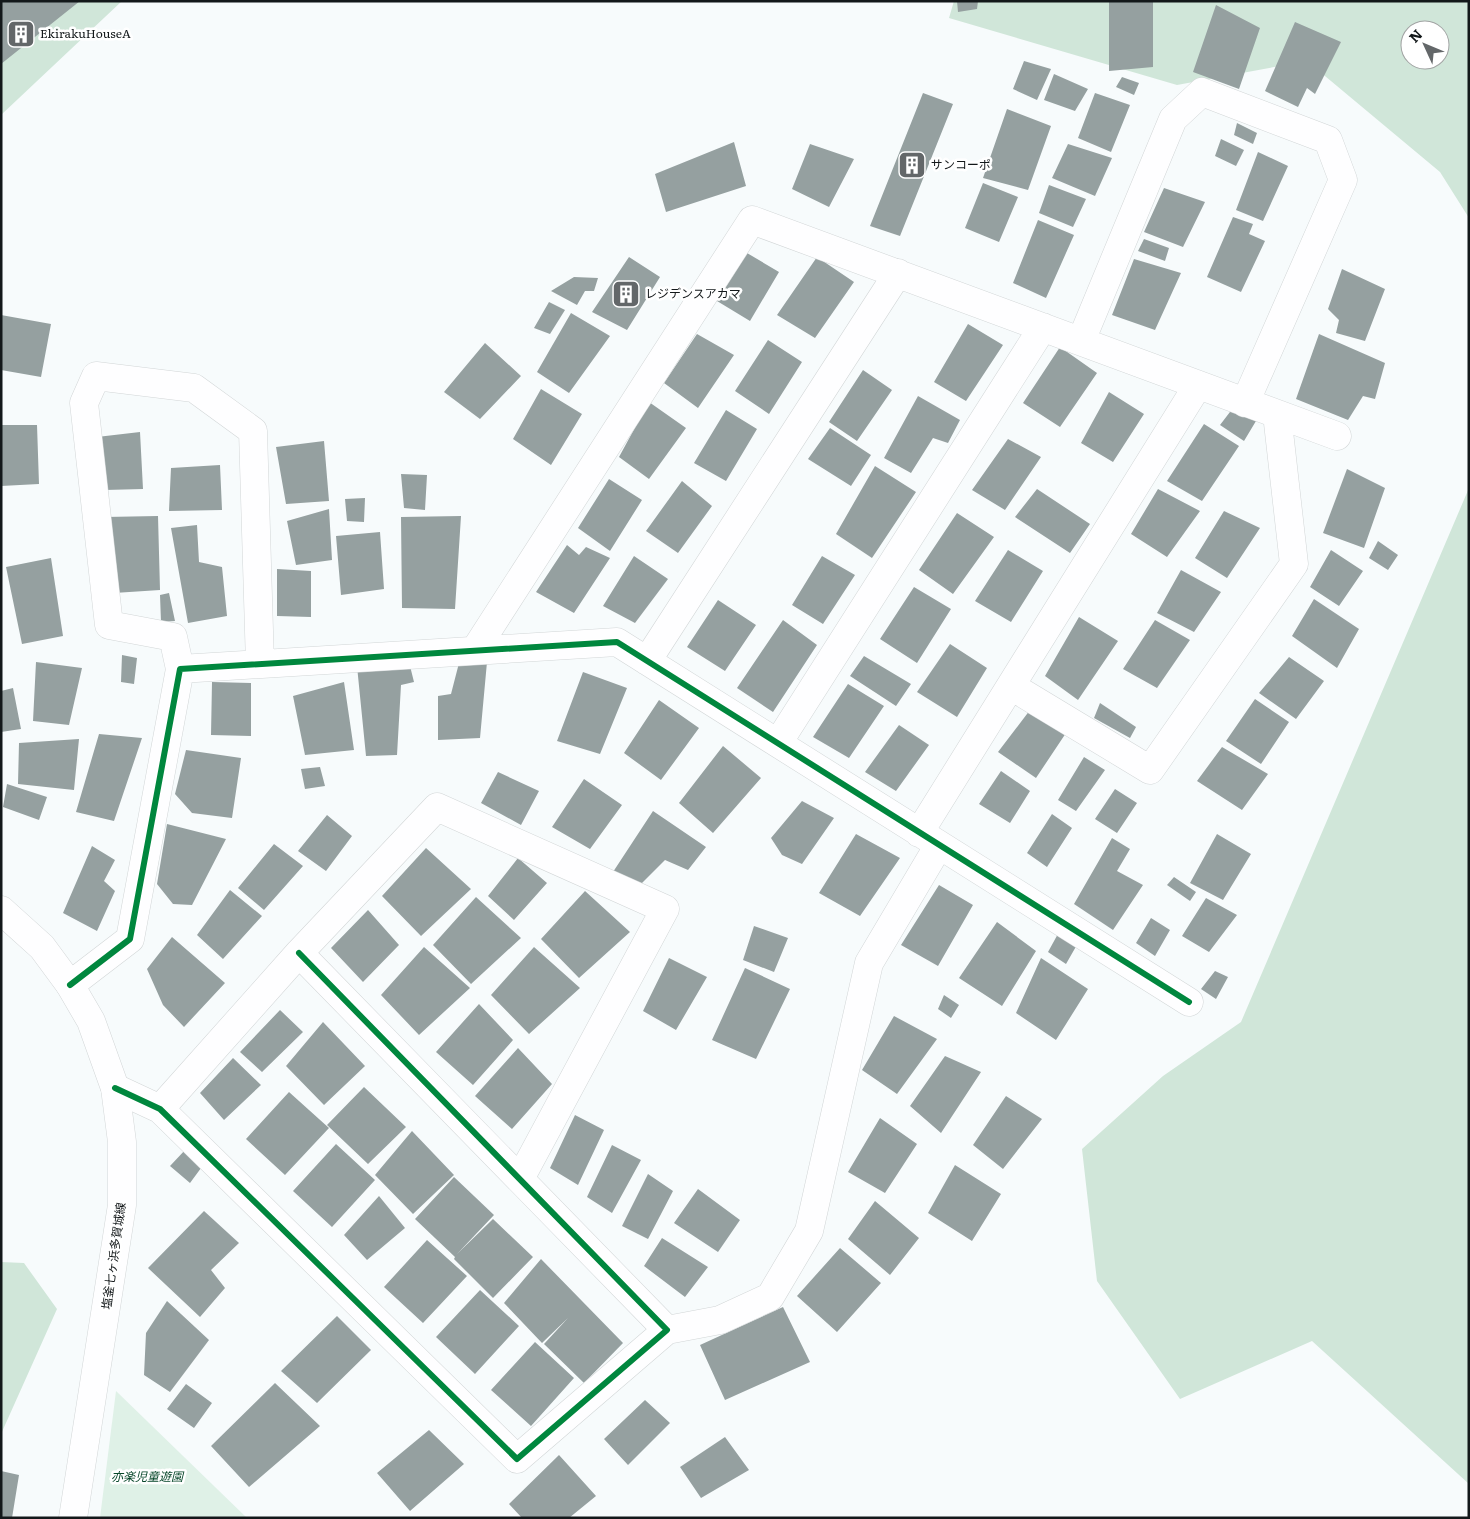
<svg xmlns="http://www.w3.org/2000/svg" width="1470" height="1519" font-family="Literata,'Noto Sans JP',serif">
<rect width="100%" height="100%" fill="#f7fbfc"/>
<path fill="#dff1e7" d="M116 1391 247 1518H100Z"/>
<path fill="#d0e6d9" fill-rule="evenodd" d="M1 1H122L1 115Z
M954 1H1469V218L1440 172 1307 61 1177 85 949 18ZM1410 30H1440V60H1410Z
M1469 488V1484L1312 1341 1180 1399 1097 1281 1082 1149 1163 1076 1241 1022Z
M1 1262 24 1263 57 1309 1 1434Z"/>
<path fill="#95a0a0" d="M3 1H80L1 64V3Z
M957 1H978L977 9 958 12Z
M1109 1H1153V67L1109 71Z
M1216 5 1260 28 1239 89 1193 72Z
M1295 22 1341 42 1315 94 1307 88 1298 107 1265 91Z
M1024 61 1051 69 1037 100 1013 89Z
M1054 74 1088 89 1075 111 1044 100Z
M1122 77 1139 83 1134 95 1116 87Z
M923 93 953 104 900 236 870 226Z
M1095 93 1130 105 1111 152 1078 138Z
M1007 109 1051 126 1028 190 983 178Z
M1237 123 1257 133 1253 144 1234 135Z
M1221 139 1244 150 1236 166 1215 156Z
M734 142 746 186 666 212 655 174Z
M810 144 854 159 829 207 792 189Z
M1068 144 1112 158 1095 196 1052 178Z
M1258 152 1288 166 1263 221 1236 210Z
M983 183 1018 197 999 242 965 228Z
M1049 185 1086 199 1073 227 1039 213Z
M1164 188 1205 202 1183 247 1144 232Z
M1233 217 1253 224 1249 234 1265 241 1241 292 1207 277Z
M1038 220 1074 235 1046 298 1013 283Z
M1144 239 1169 248 1165 261 1138 251Z
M747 253 779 272 750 321 717 301Z
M629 257 660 277 627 330 592 312Z
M817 257 854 282 815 338 777 315Z
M1134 259 1181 273 1155 330 1112 315Z
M1342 269 1385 289 1365 341 1336 333 1339 320 1328 309Z
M574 277 598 278 594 291H585L577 305 551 291Z
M549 302 565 310 550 334 534 328Z
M571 313 610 336 569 393 537 372Z
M1 315 51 324 41 377 1 370Z
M968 324 1003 345 966 401 934 382Z
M697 334 734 355 698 408 664 383Z
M1319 334 1385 363 1375 399 1363 396 1348 420 1296 399Z
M768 340 802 362 769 414 735 391Z
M485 343 521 376 480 419 444 392Z
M1060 347 1097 373 1060 427 1023 403Z
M863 370 892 390 857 441 829 422Z
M541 389 582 414 551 465 513 439Z
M1109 392 1144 414 1113 462 1081 443Z
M918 396 960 420 948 443 933 438 911 473 884 458Z
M649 402 686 428 649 479 619 457Z
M1233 408 1256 421 1244 441 1220 425Z
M726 410 757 429 726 481 694 463Z
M1204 424 1239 446 1202 501 1167 481Z
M1 425H37L39 484 1 486Z
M830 428 871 455 851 486 808 459Z
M140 432 143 489 105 490 97 437Z
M1008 439 1041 457 1005 510 972 490Z
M324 441 329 501 286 504 276 447Z
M220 465 222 510 169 511 171 468Z
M875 466 916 492 872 558 836 534Z
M1347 469 1385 488 1364 548 1323 533Z
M401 474 427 475 425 510 404 508Z
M609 479 642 500 610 551 578 528Z
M682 481 712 506 678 553 646 531Z
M1037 489 1090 524 1070 553 1015 517Z
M1158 489 1200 511 1167 557 1131 534Z
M365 498 364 522 347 521 345 499Z
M329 509 332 560 296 565 287 521Z
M1224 511 1260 528 1227 578 1195 558Z
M957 513 994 537 953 594 919 570Z
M158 516 160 590 114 593 105 517Z
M461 516 455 609 402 608 401 517Z
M197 525 199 562 222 567 227 616 188 623 171 528Z
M380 532 384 589 341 595 336 536Z
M1378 541 1398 555 1388 570 1369 558Z
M567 545 579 555 586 547 610 558 574 613 536 592Z
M1008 550 1043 571 1011 622 975 601Z
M1331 550 1363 571 1339 606 1310 587Z
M634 556 668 579 635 623 603 606Z
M822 556 855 575 823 624 792 605Z
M51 558 63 636 22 644 6 567Z
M277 569 311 571V617L277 616Z
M1181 570 1221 592 1194 632 1157 613Z
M914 587 951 609 917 663 880 639Z
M169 593 175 621 161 622 160 595Z
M1314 599 1359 629 1337 668 1292 636Z
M718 600 756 625 725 671 687 647Z
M1079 617 1118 641 1078 700 1045 676Z
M783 620 817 645 773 712 737 688Z
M1155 620 1190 640 1157 688 1123 669Z
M950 644 987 668 957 717 917 692Z
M122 655 137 658 134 684 121 682Z
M864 656 911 684 896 706 850 676Z
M1289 657 1324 681 1296 719 1259 693Z
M36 662 82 668 69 725 33 721Z
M487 662 480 738 438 740V696L451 694 459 663Z
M357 666H410L414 682 401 685 397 755 366 756Z
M583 672 627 688 600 754 557 741Z
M212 682 251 683V736L211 735Z
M344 682 354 750 305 755 293 696Z
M848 684 884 706 849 758 813 737Z
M13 688 21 729 1 732V691Z
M1255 699 1289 722 1261 764 1226 741Z
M659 700 699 728 661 780 624 753Z
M1100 703 1136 727 1130 738 1094 718Z
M1030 710 1066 733 1036 778 998 752Z
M899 725 929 745 896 791 865 772Z
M99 734 142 738 114 821 76 812Z
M79 739 74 790 18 784 19 743Z
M723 746 761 778 713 833 679 803Z
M1222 747 1268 774 1242 810 1197 781Z
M186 750 241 758 232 818 192 813 175 794Z
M1084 757 1105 770 1076 811 1058 800Z
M320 767 325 786 305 789 301 769Z
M1001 771 1030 791 1010 823 979 804Z
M498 772 539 791 521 825 481 803Z
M584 779 622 805 590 849 552 827Z
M7 784 47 797 39 820 3 807Z
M1115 789 1137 803 1117 833 1095 819Z
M802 801 834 818 802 864 782 855 771 838Z
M653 811 706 847 688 870 665 860 638 887 613 872Z
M1052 814 1072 828 1047 867 1027 853Z
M327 815 352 836 326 871 298 851Z
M167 824 226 839 192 905 173 904 157 884Z
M856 834 900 858 860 916 819 893Z
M1217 834 1251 854 1223 900 1190 883Z
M1112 838 1130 849 1117 871 1143 885 1113 930 1074 904Z
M274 844 303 866 264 910 238 888Z
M92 846 115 860 104 881 115 891 97 931 63 913Z
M426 848 471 889 421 936 382 896Z
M518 858 547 883 514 920 488 896Z
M1174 877 1196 892 1190 901 1167 885Z
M939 885 973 905 938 966 901 945Z
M230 890 262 916 223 959 197 935Z
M585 891 630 932 579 978 541 939Z
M476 897 521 938 471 984 433 945Z
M1206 898 1237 915 1209 952 1182 936Z
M368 910 399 945 363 982 331 948Z
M1151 918 1170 930 1155 956 1136 943Z
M997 922 1036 951 1002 1006 959 978Z
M754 926 788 938 774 972 743 960Z
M1059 932 1078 943 1066 964 1048 952Z
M172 937 225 983 184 1027 163 1005 147 969Z
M424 947 470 988 419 1035 381 995Z
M534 947 580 988 529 1034 491 995Z
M669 958 707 977 676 1030 643 1011Z
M1041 958 1088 989 1056 1040 1016 1013Z
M745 968 790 989 756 1059 712 1040Z
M1215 971 1228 977 1216 999 1201 989Z
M944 995 959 1005 951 1018 938 1009Z
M479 1004 513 1040 473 1085 436 1052Z
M280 1010 303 1032 262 1072 240 1052Z
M894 1016 937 1039 897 1094 862 1070Z
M323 1022 365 1066 324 1105 286 1066Z
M518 1048 552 1084 512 1129 475 1096Z
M945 1056 981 1072 941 1133 910 1106Z
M233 1058 261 1085 224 1120 200 1093Z
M364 1087 406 1127 368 1164 327 1125Z
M289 1092 329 1128 285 1175 246 1139Z
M1006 1096 1042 1119 1003 1169 973 1145Z
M575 1115 604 1130 578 1185 550 1168Z
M880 1118 917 1144 885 1193 848 1172Z
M412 1131 454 1175 413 1214 375 1175Z
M336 1144 375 1180 332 1227 293 1191Z
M612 1145 641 1160 612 1213 587 1197Z
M186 1149 204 1164 190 1183 170 1166Z
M955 1165 1001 1194 972 1241 928 1213Z
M648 1174 673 1191 648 1239 622 1226Z
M454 1177 494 1215 457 1254 493 1219 533 1257 493 1298 454 1259 455 1257 415 1219Z
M698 1189 740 1220 718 1252 674 1223Z
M379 1196 405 1228 367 1260 344 1235Z
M875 1201 919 1238 890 1275 848 1239Z
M204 1211 239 1243 211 1270 225 1288 200 1317 148 1268Z
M662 1238 708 1267 685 1297 644 1266Z
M427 1240 467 1276 423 1323 384 1287Z
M840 1248 881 1283 837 1332 797 1296Z
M541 1259 623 1343 584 1383 544 1344 568 1318 542 1343 504 1303Z
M480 1290 519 1326 475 1374 436 1337Z
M167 1301 209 1340 170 1392 144 1375 146 1333Z
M783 1307 810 1362 725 1400 700 1345Z
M337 1316 371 1350 317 1403 281 1371Z
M535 1342 574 1378 531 1426 491 1390Z
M275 1383 320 1426 249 1487 211 1446Z
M186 1384 212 1403 194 1428 167 1409Z
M645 1400 670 1423 628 1465 604 1439Z
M429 1430 464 1464 410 1511 377 1473Z
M725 1437 749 1470 701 1498 680 1467Z
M559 1455 596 1496 569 1518H522L509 1504Z
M1 1471 19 1475 12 1518H1Z"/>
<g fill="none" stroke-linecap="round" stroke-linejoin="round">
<g stroke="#d2d6d7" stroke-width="29">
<path id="minor" d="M1081 341 1173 119 1202 92 1328 140 1343 180 1245 403
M475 650 752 220 1337 436
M647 661 898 273
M180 669 173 637 109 625 84 403 96 376 194 388 253 431 260 664
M1011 686 1150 770 1294 564 1277 414
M778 743 1043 327
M919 833 1198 385
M70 985 130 939 180 669 617 642 1189 1002
M115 1088 160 1109 517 1459 667 1330 299 953
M160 1109 299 953 437 807 665 909 520 1179
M667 1330 720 1320 770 1297 809 1231 869 963 939 845"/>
</g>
<g stroke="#d2d6d7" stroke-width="29">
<path id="primary" d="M1 910 42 947 70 985 91 1021 115 1088 122 1142V1205L73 1518"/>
</g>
<use href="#minor" stroke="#fefeff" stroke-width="28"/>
<use href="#primary" stroke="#fefeff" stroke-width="28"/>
<g stroke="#fff" stroke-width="9">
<path id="cycleway" d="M70 985 130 939 180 669 617 642 1189 1002
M115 1088 160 1109 517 1459 667 1330 299 953"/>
</g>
<use href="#cycleway" stroke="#00873e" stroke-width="6"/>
</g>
<defs>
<g id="building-square" transform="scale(1.4375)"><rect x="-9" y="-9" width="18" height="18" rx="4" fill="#636769" stroke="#fff"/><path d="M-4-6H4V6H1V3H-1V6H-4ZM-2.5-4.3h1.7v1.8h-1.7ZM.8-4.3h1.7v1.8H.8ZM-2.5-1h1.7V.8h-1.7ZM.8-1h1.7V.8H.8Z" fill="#fff"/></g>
</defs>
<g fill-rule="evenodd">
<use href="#building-square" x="21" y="34"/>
<use href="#building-square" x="912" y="165"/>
<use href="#building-square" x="626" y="294"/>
</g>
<g text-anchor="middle" stroke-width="5" stroke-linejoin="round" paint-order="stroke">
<g font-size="12" fill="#13181a" stroke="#fff" text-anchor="start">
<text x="40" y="38">EkirakuHouseA</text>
<text x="931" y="169">サンコーポ</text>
<text x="645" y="298">レジデンスアカマ</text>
</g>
<g font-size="12" fill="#13181a" stroke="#fff">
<text transform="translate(114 1256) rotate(-82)" y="4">塩釜七ヶ浜多賀城線</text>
</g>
<g font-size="12" font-style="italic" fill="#064629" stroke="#fff">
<text x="147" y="1481">亦楽児童遊園</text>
</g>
</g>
<rect width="1470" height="1519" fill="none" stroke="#13181a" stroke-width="5"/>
<g transform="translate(1425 45) rotate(314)"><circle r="24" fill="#ffffff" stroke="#a1a3a3"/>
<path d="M0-4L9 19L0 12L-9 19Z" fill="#636769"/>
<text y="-8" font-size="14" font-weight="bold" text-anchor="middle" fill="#13181a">N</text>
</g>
</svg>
